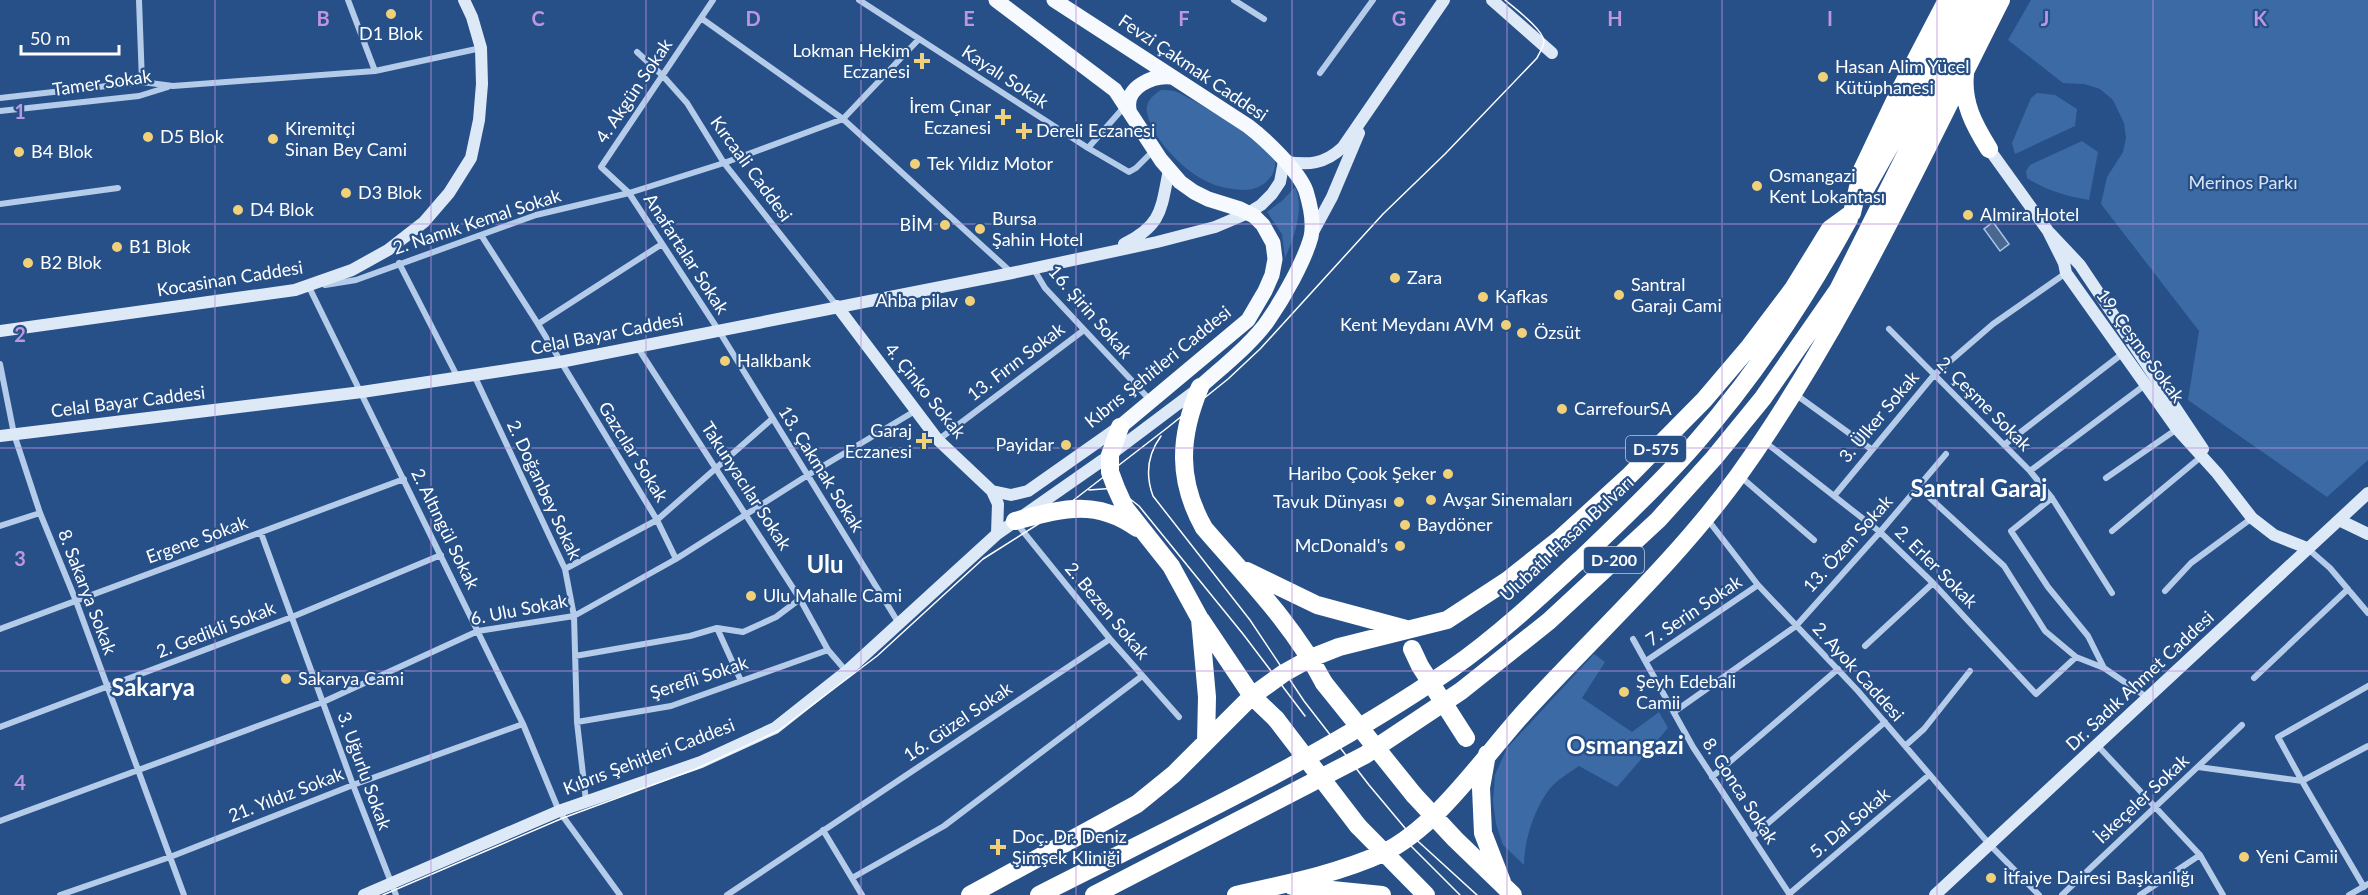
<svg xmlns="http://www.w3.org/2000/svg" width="2368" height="895" font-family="Lato,sans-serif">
<rect width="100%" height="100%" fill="#275088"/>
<path fill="#3c6aa5" d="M2031 0H2368V460L2327 497 2188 400 2199 331 2101 204 2107 177 2123 152 2126 138 2124 123 2113 100 2100 89 2084 84 2063 83 2008 40Z
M1161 90C1165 90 1170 90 1174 91 1189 96 1266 143 1273 155 1278 164 1274 174 1268 180 1262 187 1252 190 1243 190 1229 189 1217 187 1204 180 1182 169 1151 137 1147 112 1145 102 1153 95 1161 90Z
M2037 93 2055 95 2077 109 2075 126 2015 154 2012 143 2031 98Z
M2082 141 2098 152 2089 200C2066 196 2047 191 2027 178L2026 171 2030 165Z
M1295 187C1305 208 1294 238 1285 258L1282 234 1267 212 1283 200Z
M1594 654 1605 662 1582 698 1632 732 1659 712 1668 728 1617 787 1579 766C1570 772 1559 779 1552 786 1535 806 1524 840 1524 865L1503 845 1496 824 1493 802 1495 775 1507 748Z"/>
<path fill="#4a678f" stroke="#a8c5e9" stroke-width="1.5" d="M1993 222 2009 244 2000 251 1984 229Z"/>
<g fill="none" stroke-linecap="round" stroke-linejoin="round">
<path stroke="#b4cbe9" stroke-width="6" d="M139 0 142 82
M348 0 375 71
M713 0 601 167 629 193 719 331 898 622
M859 0 1088 148 1125 106
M1234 0 1264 19
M701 18 843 119 1012 273
M637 52 663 76 687 103 724 163 837 306
M1320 73 1373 0
M0 98 142 82 173 86 375 71 481 48
M0 111 139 96 168 87
M1088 148 1129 172 1136 168 1153 151
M0 204 118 188
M481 235 538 324 657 520 676 559
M399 263 457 376
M1033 268 1045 288 1151 401
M325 285 356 280 536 215 629 193 724 163 843 119 919 39
M309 287 523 724 559 811 620 895
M538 324 662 244
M1889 329 2030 471 2052 498 2112 593
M638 348 800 599 828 650 846 671
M0 364 14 434 40 513 76 601 184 895
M474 375 565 569 574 616 577 722 586 801
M1795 394 1871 449
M938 440 1084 330
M1765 442 1880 532 1933 583 2036 694 2076 657
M2004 445 2122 354
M2030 471 2145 385
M1741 477 1814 540
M2106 478 2177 429
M1918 487 2004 566 2045 631 2076 657 2104 668 2148 698
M1834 496 1934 375 1993 324 2066 273
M2052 498 2011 531 2048 587 2088 636 2104 668
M1708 520 1758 585 1858 691 1990 845 2039 895
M1017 524 1110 639 1179 717
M0 526 40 513
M2112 531 2202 456
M261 533 353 785 396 895
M2307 548 2330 568 2368 613
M565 569 657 520 772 419
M2165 591 2191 563 2252 518
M717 628 741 681
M0 629 404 479
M1633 639 1693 747 1790 895
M1865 646 1933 583
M575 656 690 636 717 628 743 632 776 617 800 599
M1646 661 1758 585
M2254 678 2348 589
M2368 686 2278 737 2302 781 2368 746
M1674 712 1796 626 1880 532 1946 454
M577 722 671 706 828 650
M0 727 292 617 441 555
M1905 746 1924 729 1970 671
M2098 746 2200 855 2223 895
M2198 767 2302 781 2364 887
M1712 777 1838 669
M0 821 323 702 478 631 574 616 676 559 808 475 915 411
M823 830 862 895
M1752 837 1885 722
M852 878 944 826 1142 676
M1789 894 1929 775
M60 895 170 857 353 785 523 724
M727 895 1110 639
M2062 895 2242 725
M2140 895 2200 855
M2349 895 2368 884"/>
<path stroke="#dee9f8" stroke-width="12" d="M1492 0 1552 53
M1989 149 2048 231 2080 265 2203 449
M2048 231 2064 263 2066 273 2177 429 2217 473 2252 518 2274 535 2307 548
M1312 234 1332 197 1359 133
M1124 244C1163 225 1161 208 1169 170
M837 306 938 440 992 491 998 504 997 534
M0 331 295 290 352 270 388 250 424 222 449 193 471 158 479 120 482 84 481 48 472 17 464 0
M0 436 362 392 560 362 1012 273 1157 242 1215 227 1248 213 1261 205 1272 194 1280 182 1284 161C1308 166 1325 164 1343 147L1444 0
M992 491 1011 495 1028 491 1119 427
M2339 520 2368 534
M364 895 559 811 701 762 775 728 847 671 997 534 1110 455 1199 388
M1935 895 2368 493"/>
<path stroke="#f6f9fe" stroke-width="15" d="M996 0 1115 90 1161 160 1180 182 1194 192 1208 199 1240 209 1254 216 1263 225 1273 243 1275 259 1272 275 1265 291 1248 320 1120 427
M1054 0 1248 126C1265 139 1299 171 1306 191 1310 204 1314 223 1311 237 1304 262 1284 297 1269 319 1255 341 1220 369 1200 387
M1129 109C1125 87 1153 75 1171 77"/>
<path stroke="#fff" stroke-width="18" d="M1965 74C1962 103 1974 125 1989 149
M1862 195 1892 142 1965 0
M1200 387C1179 437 1177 480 1204 528 1247 578 1293 624 1324 683
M1120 427 1110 455V472L1116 488 1125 508 1171 566 1200 619 1207 697 1206 742
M1015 521C1061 509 1095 498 1137 528
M1247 571 1317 605 1406 629
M1201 620 1252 696 1276 719
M1487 754 1481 788 1483 833 1502 882
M1414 795 1455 839 1513 895
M1358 826 1426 895
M1292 886 1382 895
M970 895 1137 804 1174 774 1252 696 1284 673 1311 658 1339 647 1447 620 1508 580 1561 538 1628 477 1704 400 1750 346 1793 289 1830 229 1852 213 1862 170 1898 94 1947 0
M1039 895C1178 824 1322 758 1451 669 1497 637 1542 595 1583 557 1620 521 1659 485 1693 446 1754 377 1805 300 1849 219
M1094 895 1365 755 1461 691 1549 621 1658 520 1714 458 1763 398 1838 290 1983 0
M1236 895C1285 884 1337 874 1383 853 1439 826 1486 753 1529 707 1599 631 1677 560 1738 476 1844 328 1919 161 2001 0"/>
<path stroke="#fff" stroke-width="1.5" d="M1161 436C1147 455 1145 474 1153 496L1250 620 1304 701 1369 785 1410 834 1477 895
M1089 490 1116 488 1139 506 1243 634 1305 716
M1411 846 1460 895
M383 895 563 818 696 769 778 731 877 656 983 559 1062 509 1167 428 1228 379 1260 349 1383 214 1445 154 1537 58C1539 53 1544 47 1544 41 1542 28 1514 8 1505 0"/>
<path stroke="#fff" stroke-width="18" d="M1412 649 1420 666 1466 738
M1324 683 1414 795
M1276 719 1358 826"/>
</g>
<path fill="none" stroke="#bd96df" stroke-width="1.5" stroke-opacity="0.55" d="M215 0V895M431 0V895M646 0V895M861 0V895M1076 0V895M1292 0V895M1507 0V895M1722 0V895M1937 0V895M2153 0V895M0 224H2368M0 448H2368M0 671H2368"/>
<g fill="#f1d07a" stroke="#275088" stroke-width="2">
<circle cx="391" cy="14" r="6"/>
<path d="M919 52h6v6h6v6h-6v6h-6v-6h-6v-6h6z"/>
<circle cx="1823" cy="77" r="6"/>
<path d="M1000 108h6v6h6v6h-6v6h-6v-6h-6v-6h6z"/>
<path d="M1021 122h6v6h6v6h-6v6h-6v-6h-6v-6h6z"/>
<circle cx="148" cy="137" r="6"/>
<circle cx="273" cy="139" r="6"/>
<circle cx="19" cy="152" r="6"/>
<circle cx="915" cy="164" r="6"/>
<circle cx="1757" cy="186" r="6"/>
<circle cx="346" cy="193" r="6"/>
<circle cx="238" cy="210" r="6"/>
<circle cx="1968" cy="215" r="6"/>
<circle cx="945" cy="225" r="6"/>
<circle cx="980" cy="229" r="6"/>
<circle cx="117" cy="247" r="6"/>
<circle cx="28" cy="263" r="6"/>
<circle cx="1395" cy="278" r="6"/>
<circle cx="1619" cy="295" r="6"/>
<circle cx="1483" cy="297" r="6"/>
<circle cx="970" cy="301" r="6"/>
<circle cx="1506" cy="325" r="6"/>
<circle cx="1522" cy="333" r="6"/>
<circle cx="725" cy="361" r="6"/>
<circle cx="1562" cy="409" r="6"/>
<path d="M921 432h6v6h6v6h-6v6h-6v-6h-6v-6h6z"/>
<circle cx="1066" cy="445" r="6"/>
<circle cx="1448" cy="474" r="6"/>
<circle cx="1431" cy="500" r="6"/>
<circle cx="1399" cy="502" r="6"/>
<circle cx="1405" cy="525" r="6"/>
<circle cx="1400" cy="546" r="6"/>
<circle cx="751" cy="596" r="6"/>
<circle cx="286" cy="679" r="6"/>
<circle cx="1624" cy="692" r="6"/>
<path d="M995 838h6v6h6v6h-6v6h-6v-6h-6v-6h6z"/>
<circle cx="2244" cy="857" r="6"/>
<circle cx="1991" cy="878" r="6"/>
</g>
<g text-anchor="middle" stroke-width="4.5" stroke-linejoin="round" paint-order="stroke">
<g fill="#275088" stroke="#becadb" stroke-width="1.5">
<rect x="1626" y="436" width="60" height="26" rx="4.5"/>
<rect x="1584" y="547" width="60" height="26" rx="4.5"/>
</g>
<g font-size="16" font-weight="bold" fill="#fff">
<text x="1656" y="455">D-575</text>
<text x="1614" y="566">D-200</text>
</g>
<g font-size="18" fill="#fff" stroke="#275088" text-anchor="start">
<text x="391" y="40" text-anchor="middle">D1 Blok</text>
<text x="910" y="57" text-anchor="end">Lokman Hekim<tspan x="910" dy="21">Eczanesi</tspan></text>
<text x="1835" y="73">Hasan Alim Yücel<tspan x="1835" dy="21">Kütüphanesi</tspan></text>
<text x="991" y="113" text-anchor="end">İrem Çınar<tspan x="991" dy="21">Eczanesi</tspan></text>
<text x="285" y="135">Kiremitçi<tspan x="285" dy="21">Sinan Bey Cami</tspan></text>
<text x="1036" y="137">Dereli Eczanesi</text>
<text x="160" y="143">D5 Blok</text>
<text x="31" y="158">B4 Blok</text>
<text x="927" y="170">Tek Yıldız Motor</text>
<text x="1769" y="182">Osmangazi<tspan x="1769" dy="21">Kent Lokantası</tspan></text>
<text x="358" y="199">D3 Blok</text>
<text x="250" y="216">D4 Blok</text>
<text x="1980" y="221">Almira Hotel</text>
<text x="992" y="225">Bursa<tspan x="992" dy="21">Şahin Hotel</tspan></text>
<text x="933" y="231" text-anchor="end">BİM</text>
<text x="129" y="253">B1 Blok</text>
<text x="40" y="269">B2 Blok</text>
<text x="1407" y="284">Zara</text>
<text x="1631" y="291">Santral<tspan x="1631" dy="21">Garajı Cami</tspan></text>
<text x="1495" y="303">Kafkas</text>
<text x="958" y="307" text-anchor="end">Ahba pilav</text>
<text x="1494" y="331" text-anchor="end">Kent Meydanı AVM</text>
<text x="1534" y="339">Özsüt</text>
<text x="737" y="367">Halkbank</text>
<text x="1574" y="415">CarrefourSA</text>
<text x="912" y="437" text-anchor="end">Garaj<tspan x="912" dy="21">Eczanesi</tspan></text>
<text x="1054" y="451" text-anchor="end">Payidar</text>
<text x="1436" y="480" text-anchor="end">Haribo Çook Şeker</text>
<text x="1443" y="506">Avşar Sinemaları</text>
<text x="1387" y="508" text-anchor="end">Tavuk Dünyası</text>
<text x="1417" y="531">Baydöner</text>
<text x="1388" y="552" text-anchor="end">McDonald's</text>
<text x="763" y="602">Ulu Mahalle Cami</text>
<text x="298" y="685">Sakarya Cami</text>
<text x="1636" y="688">Şeyh Edebali<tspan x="1636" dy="21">Camii</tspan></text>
<text x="1012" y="843">Doç. Dr. Deniz<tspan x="1012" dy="21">Şimşek Kliniği</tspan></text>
<text x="2256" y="863">Yeni Camii</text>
<text x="2003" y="884">İtfaiye Dairesi Başkanlığı</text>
</g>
<g font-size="18" fill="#fff" stroke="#275088">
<text transform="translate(1193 68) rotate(34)" y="6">Fevzi Çakmak Caddesi</text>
<text transform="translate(1005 77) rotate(33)" y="6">Kayalı Sokak</text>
<text transform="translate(102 83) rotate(-8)" y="6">Tamer Sokak</text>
<text transform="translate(634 91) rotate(-56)" y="6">4. Akgün Sokak</text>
<text transform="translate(751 169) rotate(54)" y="6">Kırcaali Caddesi</text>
<text transform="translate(477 222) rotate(-18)" y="6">2. Namık Kemal Sokak</text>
<text transform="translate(686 254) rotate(57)" y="6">Anafartalar Sokak</text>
<text transform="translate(230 279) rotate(-9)" y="6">Kocasinan Caddesi</text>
<text transform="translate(1090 312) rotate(49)" y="6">16. Şirin Sokak</text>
<text transform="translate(607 334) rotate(-11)" y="6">Celal Bayar Caddesi</text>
<text transform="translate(2140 346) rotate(54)" y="6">19. Çeşme Sokak</text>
<text transform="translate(1016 362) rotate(-37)" y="6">13. Fırın Sokak</text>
<text transform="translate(1158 367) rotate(-39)" y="6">Kıbrıs Şehitleri Caddesi</text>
<text transform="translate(925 391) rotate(51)" y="6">4. Çinko Sokak</text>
<text transform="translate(128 402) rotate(-7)" y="6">Celal Bayar Caddesi</text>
<text transform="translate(1984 404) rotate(45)" y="6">2. Çeşme Sokak</text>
<text transform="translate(1879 417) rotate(-50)" y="6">3. Ülker Sokak</text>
<text transform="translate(633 452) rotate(58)" y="6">Gazcılar Sokak</text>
<text transform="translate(821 469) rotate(58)" y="6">13. Çakmak Sokak</text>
<text transform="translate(746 486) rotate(57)" y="6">Takunyacılar Sokak</text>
<text transform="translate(544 490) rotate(65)" y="6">2. Doğanbey Sokak</text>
<text transform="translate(445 529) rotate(64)" y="6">2. Altıngül Sokak</text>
<text transform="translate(1567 539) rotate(-43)" y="6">Ulubatlı Hasan Bulvarı</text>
<text transform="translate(197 540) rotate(-20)" y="6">Ergene Sokak</text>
<text transform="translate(1848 544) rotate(-48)" y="6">13. Özen Sokak</text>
<text transform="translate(1936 567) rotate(45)" y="6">2. Erler Sokak</text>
<text transform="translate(87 592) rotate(69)" y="6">8. Sakarya Sokak</text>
<text transform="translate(519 610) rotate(-11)" y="6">6. Ulu Sokak</text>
<text transform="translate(1107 611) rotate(50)" y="6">2. Bezen Sokak</text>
<text transform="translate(1694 611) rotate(-34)" y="6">7. Serin Sokak</text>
<text transform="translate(216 630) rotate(-21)" y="6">2. Gedikli Sokak</text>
<text transform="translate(1858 672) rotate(48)" y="6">2. Ayok Caddesi</text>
<text transform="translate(699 678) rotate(-18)" y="6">Şerefli Sokak</text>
<text transform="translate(2140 681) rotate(-43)" y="6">Dr. Sadık Ahmet Caddesi</text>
<text transform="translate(958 722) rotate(-34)" y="6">16. Güzel Sokak</text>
<text transform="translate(649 757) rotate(-21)" y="6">Kıbrıs Şehitleri Caddesi</text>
<text transform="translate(364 771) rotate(70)" y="6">3. Uğurlu Sokak</text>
<text transform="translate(1740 791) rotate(57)" y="6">8. Gonca Sokak</text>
<text transform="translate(286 795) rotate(-21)" y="6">21. Yıldız Sokak</text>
<text transform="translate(2142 799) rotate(-43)" y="6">İskeçeler Sokak</text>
<text transform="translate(1850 823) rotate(-40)" y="6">5. Dal Sokak</text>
</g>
<g font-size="18" fill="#d8e5f7" stroke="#275088">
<text x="2243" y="189">Merinos Parkı</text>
</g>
<g font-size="24" font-weight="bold" fill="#fff" stroke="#275088">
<text x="1979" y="497">Santral Garaj</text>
<text x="825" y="573">Ulu</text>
<text x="153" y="696">Sakarya</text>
<text x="1625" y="754">Osmangazi</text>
</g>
</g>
<g font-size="20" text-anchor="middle" font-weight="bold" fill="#bd96df" stroke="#275088" stroke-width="4.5" stroke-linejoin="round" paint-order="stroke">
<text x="323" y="26">B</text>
<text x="538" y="26">C</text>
<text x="753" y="26">D</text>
<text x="969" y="26">E</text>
<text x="1184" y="26">F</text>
<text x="1399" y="26">G</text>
<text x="1615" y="26">H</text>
<text x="1830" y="26">I</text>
<text x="2045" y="26">J</text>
<text x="2260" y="26">K</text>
<text x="20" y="119">1</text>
<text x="20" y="342">2</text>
<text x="20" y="566">3</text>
<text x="20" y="790">4</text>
</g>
<path d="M21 45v9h98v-9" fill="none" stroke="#ffffff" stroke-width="3"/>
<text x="30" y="45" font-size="18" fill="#ffffff" stroke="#275088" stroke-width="4.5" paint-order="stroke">50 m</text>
</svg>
